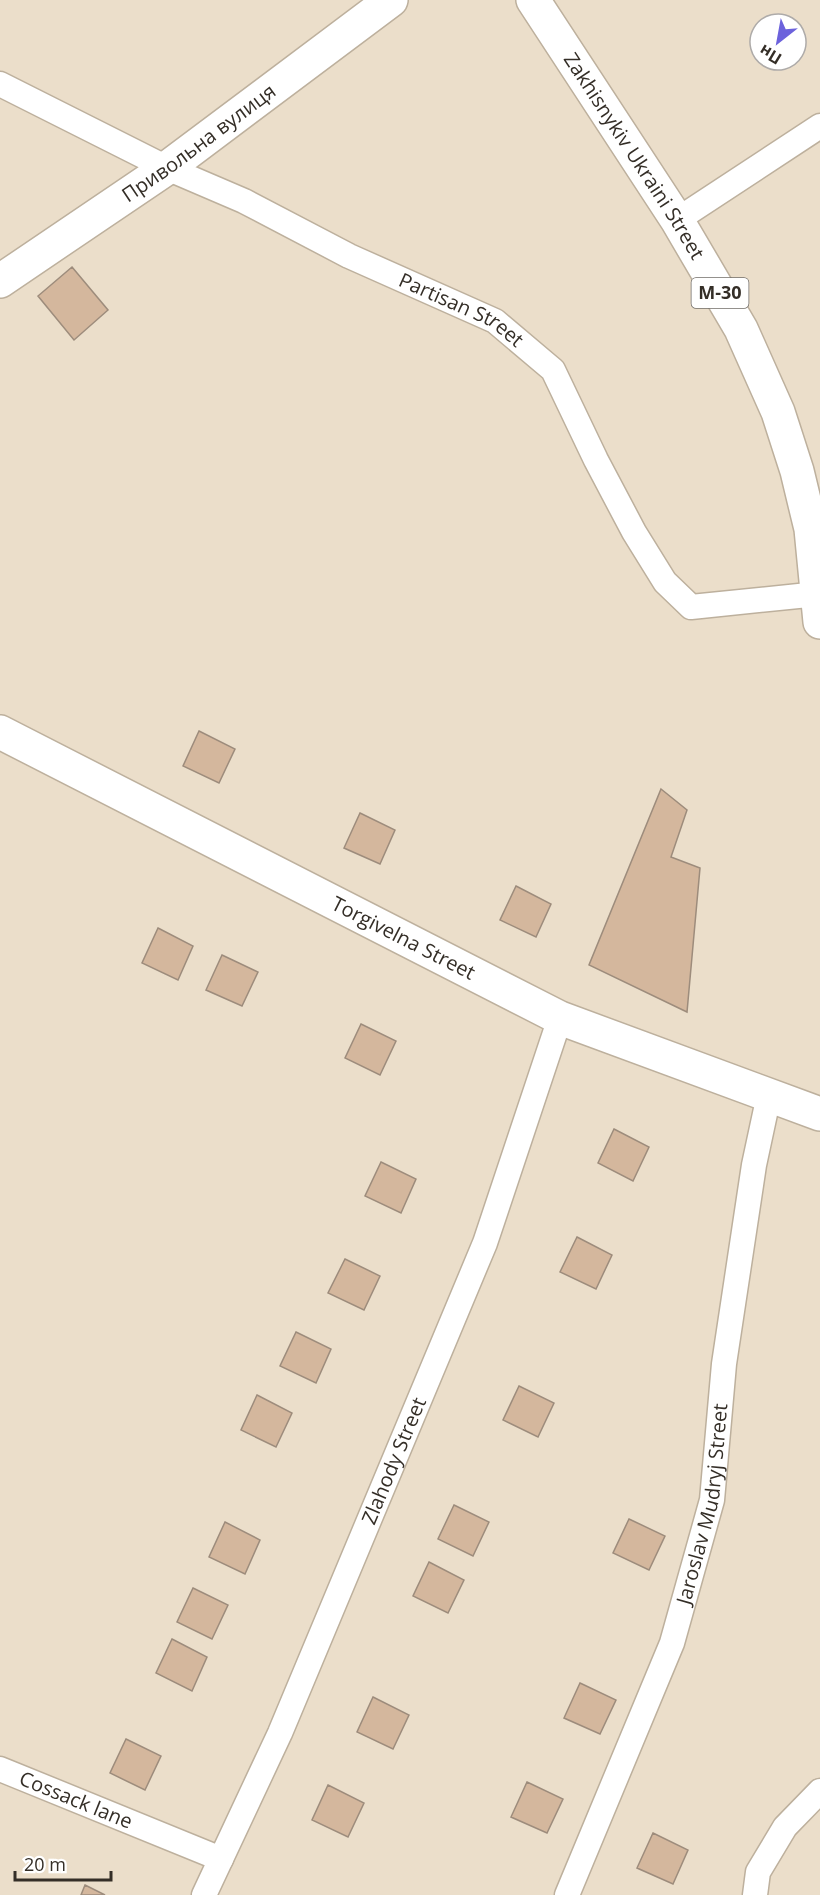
<svg xmlns="http://www.w3.org/2000/svg" width="820" height="1895" font-family="'Open Sans',sans-serif">
<rect width="100%" height="100%" fill="#ebdeca"/>
<path fill="#d4b79d" stroke="#9d8c7c" stroke-width="1.5" d="M72 267 108 310 74 340 38 296Z
M199 731 235 749 219 783 183 766Z
M661 789 687 810 671 857 700 868 687 1012 589 965Z
M360 813 395 830 380 864 344 848Z
M516 886 551 904 536 937 500 920Z
M158 928 193 946 178 980 142 963Z
M222 955 258 972 242 1006 206 990Z
M361 1024 396 1041 380 1075 345 1058Z
M614 1129 649 1147 633 1181 598 1163Z
M381 1162 416 1179 401 1213 365 1196Z
M577 1237 612 1255 596 1289 560 1272Z
M345 1259 380 1276 364 1310 328 1293Z
M296 1332 331 1349 316 1383 280 1366Z
M519 1386 554 1403 538 1437 503 1420Z
M257 1395 292 1413 276 1447 241 1430Z
M454 1505 489 1522 473 1556 438 1539Z
M629 1519 665 1536 649 1570 613 1553Z
M225 1522 260 1540 245 1574 209 1557Z
M429 1562 464 1580 448 1613 413 1596Z
M193 1588 228 1605 212 1639 177 1622Z
M172 1639 207 1657 192 1691 156 1673Z
M580 1683 616 1700 600 1734 564 1718Z
M373 1697 409 1715 393 1749 357 1732Z
M126 1739 161 1756 145 1790 110 1773Z
M527 1782 563 1799 547 1833 511 1817Z
M328 1785 364 1803 348 1837 312 1820Z
M653 1833 688 1850 673 1884 637 1868Z
M85 1885 105 1895H81Z"/>
<g fill="none" stroke-linecap="round" stroke-linejoin="round">
<g stroke="#bdb09d" stroke-width="27">
<g id="street">
<path id="s1" d="M0 84 167 168 244 201 349 256 495 321 553 370 596 460 634 532 665 582 691 607 818 594"/>
<path d="M677 220 820 126"/>
<path id="s2" d="M0 1769 221 1859"/>
<path id="s3" d="M204 1895 280 1733 485 1243 560 1018"/>
<path id="s4" d="M567 1895 672 1643 712 1500 724 1364 754 1165 769 1095"/>
<path d="M755 1895 758 1872 785 1827 820 1791"/>
</g>
</g>
<g stroke="#bdb09d" stroke-width="36">
<g id="secondary">
<path id="s5" d="M0 281 167 168 391 0"/>
<path id="s6" d="M0 732 560 1018 820 1114"/>
</g>
</g>
<g stroke="#bdb09d" stroke-width="36">
<g id="highway">
<path id="s7" d="M533 0 677 220 741 329 778 412 797 471 811 529 820 622"/>
</g>
</g>
<use href="#street" stroke="#fff" stroke-width="24"/>
<use href="#secondary" stroke="#fff" stroke-width="33"/>
<use href="#highway" stroke="#fff" stroke-width="33"/>
</g>
<g text-anchor="middle" stroke-width="4.5" stroke-linejoin="round" paint-order="stroke">
<rect fill="#fff" stroke="#716d68" stroke-width="1.5" x="691.5" y="278" width="57" height="30" rx="4.5"/>
<g font-size="18" font-weight="bold" fill="#342e27">
<text x="720" y="299">М-30</text>
</g>
<g font-size="20" fill="#342e27" stroke="#fff">
<text dy="7" stroke="none"><textPath href="#s5" startOffset="242">Привольна вулиця</textPath></text>
<text dy="7" stroke="none"><textPath href="#s7" startOffset="186">Zakhisnykiv Ukraini Street</textPath></text>
<text dy="7" stroke="none"><textPath href="#s1" startOffset="514">Partisan Street</textPath></text>
<text dy="7" stroke="none"><textPath href="#s6" startOffset="453">Torgivelna Street</textPath></text>
<text dy="7" stroke="none"><textPath href="#s3" startOffset="474">Zlahody Street</textPath></text>
<text dy="7" stroke="none"><textPath href="#s4" startOffset="416">Jaroslav Mudryj Street</textPath></text>
<text dy="7" stroke="none"><textPath href="#s2" startOffset="82">Cossack lane</textPath></text>
</g>
</g>
<g transform="translate(778 42) rotate(211)"><circle r="28" fill="#ffffff" stroke="#aeaba9" stroke-width="1.5"/>
<path d="M0-4.5L10 22L0 15L-10 22Z" fill="#6c62dc"/>
<text y="-9" font-size="16" font-weight="bold" text-anchor="middle" fill="#342e27">Пн</text>
</g>
<path d="M15 1871v9h96v-9" fill="none" stroke="#342e27" stroke-width="3"/>
<text x="24" y="1871" font-size="18" fill="#342e27" stroke="#ffffff" stroke-width="4.5" paint-order="stroke">20 m</text>
</svg>
